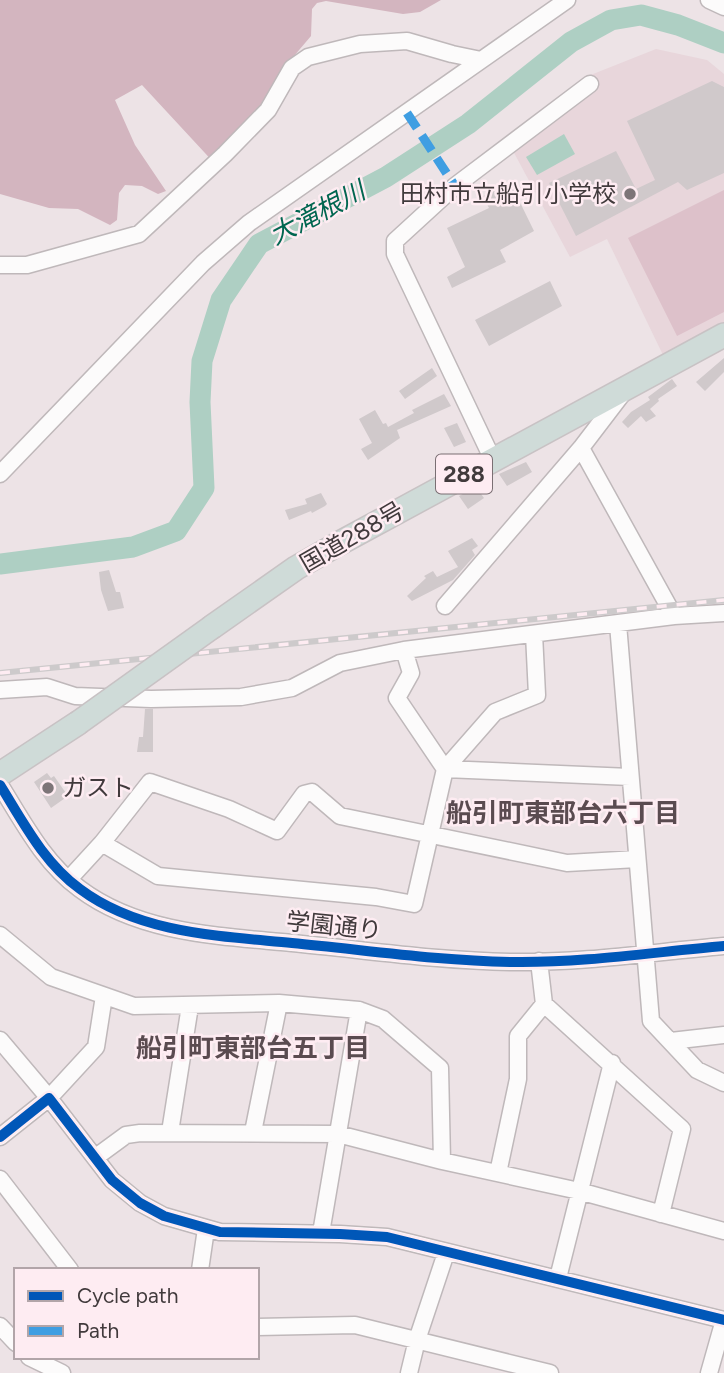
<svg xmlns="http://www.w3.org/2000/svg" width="724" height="1373" font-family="Figtree,'Noto Sans JP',sans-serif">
<rect width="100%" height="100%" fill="#ede3e6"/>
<path fill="#e8d6db" d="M656 49 707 60 724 74V327L663 355 607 239 570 257 512 149 599 89 588 76Z"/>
<path fill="#ddc1ca" d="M724 190V312L677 336 628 238Z"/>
<path fill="#d3b5bf" d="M0 0H441L420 12 403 14 326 1 317 3 312 9 311 36 294 56 289 83 217 166 142 85 115 100 135 145 166 191 158 194 142 186 125 185 119 193 117 220 110 225 78 209 49 208 0 194Z"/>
<path fill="#aecfc3" d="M564 134 575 154 537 175 526 157Z"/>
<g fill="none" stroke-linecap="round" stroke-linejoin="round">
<path stroke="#aecfc3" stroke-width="21" d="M0 564 133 547 176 531 204 488 200 402 202 361 221 300 259 244 386 177 468 124 571 42 611 20 641 15 678 25 724 43"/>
</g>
<path fill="#d0c9cb" d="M712 81 724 87V173L687 190 678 182 576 236 549 183 616 151 636 189 655 180 627 121Z
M511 184 534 231 500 250 506 262 452 288 447 277 465 267 447 228 489 208 483 196Z
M550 281 562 306 489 346 475 320Z
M724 358V372L705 391 696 382Z
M432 368 437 376 405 399 399 391Z
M672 379 677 386 658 399 659 401 650 409 656 416 646 422 641 416 628 428 622 422 631 412 650 400 648 397Z
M444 394 451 406 397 430 400 438 368 460 361 449 372 443 359 419 375 410 383 424 386 423 388 427 414 413 412 410Z
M457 423 466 442 454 447 444 428Z
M526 462 532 472 507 486 499 474Z
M476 487 484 498 468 509 459 496Z
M321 493 327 504 325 506 312 513 311 511 289 520 285 510 307 504 305 499Z
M472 538 478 546 472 550 475 555 453 580 412 601 407 596 426 578 424 576 433 571 437 577 458 567 448 551Z
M109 570 116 592H120L124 608 108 611 101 590 99 572Z
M145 709H153V752H137L139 737H143Z
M47 773 51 778 54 776 68 796 51 808 34 782Z"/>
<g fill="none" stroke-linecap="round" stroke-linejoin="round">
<g stroke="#bfb8ba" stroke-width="19">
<path id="minor" d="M709 0 724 7
M0 265H27L139 234 225 154 268 110 292 68 308 57 360 44 407 41 452 54 481 60
M581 448 674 616
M492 458 395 254V241L455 186 590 84
M0 474 203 263 249 223 567 0
M445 606 581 448 623 393
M618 624 651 1021 697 1070 724 1083
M404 650 411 673 397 698 445 769
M0 690 47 687 75 696 151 699 241 697 292 688 340 663 404 650 674 616 724 613
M445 769 630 777
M0 785C23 822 44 863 80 889 140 934 221 936 292 943 366 950 439 961 513 962 584 963 654 952 724 946
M102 843 158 876 376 897 414 904 445 769 495 712 537 695 534 634
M69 879 102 843 150 782 229 809 277 831 304 794 312 792 340 816 567 863 637 859
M0 935 51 977 134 1006 279 1003 359 1010 383 1019 440 1068 442 1161
M539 961 544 1004
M0 1040 49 1098 96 1047 104 996
M671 1041 724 1035
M170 1132 190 1006
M253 1132 279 1003
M0 1137 49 1098 112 1180 140 1203 164 1216 220 1232 340 1234 387 1237 724 1320
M96 1157 126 1135 140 1133 338 1134 442 1161 579 1191 724 1231
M498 1173 518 1079V1036L544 1004 682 1129 661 1214
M0 1179 70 1270
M321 1233 359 1010
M200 1270 206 1229
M558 1278 612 1063
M0 1326 16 1343
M257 1327 355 1325 550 1373
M29 1357 62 1373
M409 1373 417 1340 446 1253
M709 1373 724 1320"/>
</g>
<g stroke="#c8c2c4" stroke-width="26">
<path id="highway" d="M212 627 296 568 338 544 724 335
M0 774 78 723"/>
</g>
<use href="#minor" stroke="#fcfbfb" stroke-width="16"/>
<use href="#highway" stroke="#cfdbd8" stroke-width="23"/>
<g stroke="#cdcacb" stroke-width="6">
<path id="rail" d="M0 673 724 600"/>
</g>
<use href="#rail" stroke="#feecf2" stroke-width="3.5" stroke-dasharray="10" stroke-linecap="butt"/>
<g stroke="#c8c2c4" stroke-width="26" stroke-linecap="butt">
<path id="highway-bridge" d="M78 723 212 627"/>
</g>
<use href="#highway-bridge" stroke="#cfdbd8" stroke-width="23"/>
<path stroke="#3f9ee2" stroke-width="9" stroke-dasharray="18 9" stroke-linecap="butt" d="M407 113 455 186"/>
<g stroke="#feecf2" stroke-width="15">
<path id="cycleway" d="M0 785C23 822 44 863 80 889 140 934 221 936 292 943 366 950 439 961 513 962 584 963 654 952 724 946
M0 1137 49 1098 112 1180 140 1203 164 1216 220 1232 340 1234 387 1237 724 1320"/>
</g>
<use href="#cycleway" stroke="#0057b8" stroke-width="10"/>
</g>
<g fill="#7d7578" stroke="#feecf2" stroke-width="2.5">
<circle cx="630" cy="194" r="7"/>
<circle cx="48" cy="788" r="7"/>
</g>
<g text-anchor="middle" stroke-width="5" stroke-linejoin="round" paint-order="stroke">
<rect fill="#feecf2" stroke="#7a6f73" stroke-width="2" x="436" y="454.5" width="56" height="39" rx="5"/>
<g font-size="23" font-weight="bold" fill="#413a3c">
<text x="464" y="482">288</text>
</g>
<g font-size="24" fill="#413a3c" stroke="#feecf2" text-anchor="end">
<text x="616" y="202">田村市立船引小学校</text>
<text x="62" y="796" text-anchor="start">ガスト</text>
</g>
<g font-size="24" fill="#413a3c" stroke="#feecf2">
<text transform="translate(352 537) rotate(-30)" y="8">国道288号</text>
<text transform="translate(334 926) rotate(6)" y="8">学園通り</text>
</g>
<g font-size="26" font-style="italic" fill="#006650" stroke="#feecf2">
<text transform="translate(317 213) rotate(-28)" y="9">大滝根川</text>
</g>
<g font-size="26" font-weight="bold" fill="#5a4b50" stroke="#feecf2">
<text x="563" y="822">船引町東部台六丁目</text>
<text x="253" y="1057">船引町東部台五丁目</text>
</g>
</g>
<rect x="14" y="1268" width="245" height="91" fill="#feecf2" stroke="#b2a5a9" stroke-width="2"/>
<rect x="28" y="1291" width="35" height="10" fill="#0057b8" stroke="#b2a5a9" stroke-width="2"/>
<text x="77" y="1303" font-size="21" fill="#413a3c">Cycle path</text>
<rect x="28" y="1326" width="35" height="10" fill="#3f9ee2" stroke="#b2a5a9" stroke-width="2"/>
<text x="77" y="1338" font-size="21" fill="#413a3c">Path</text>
</svg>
